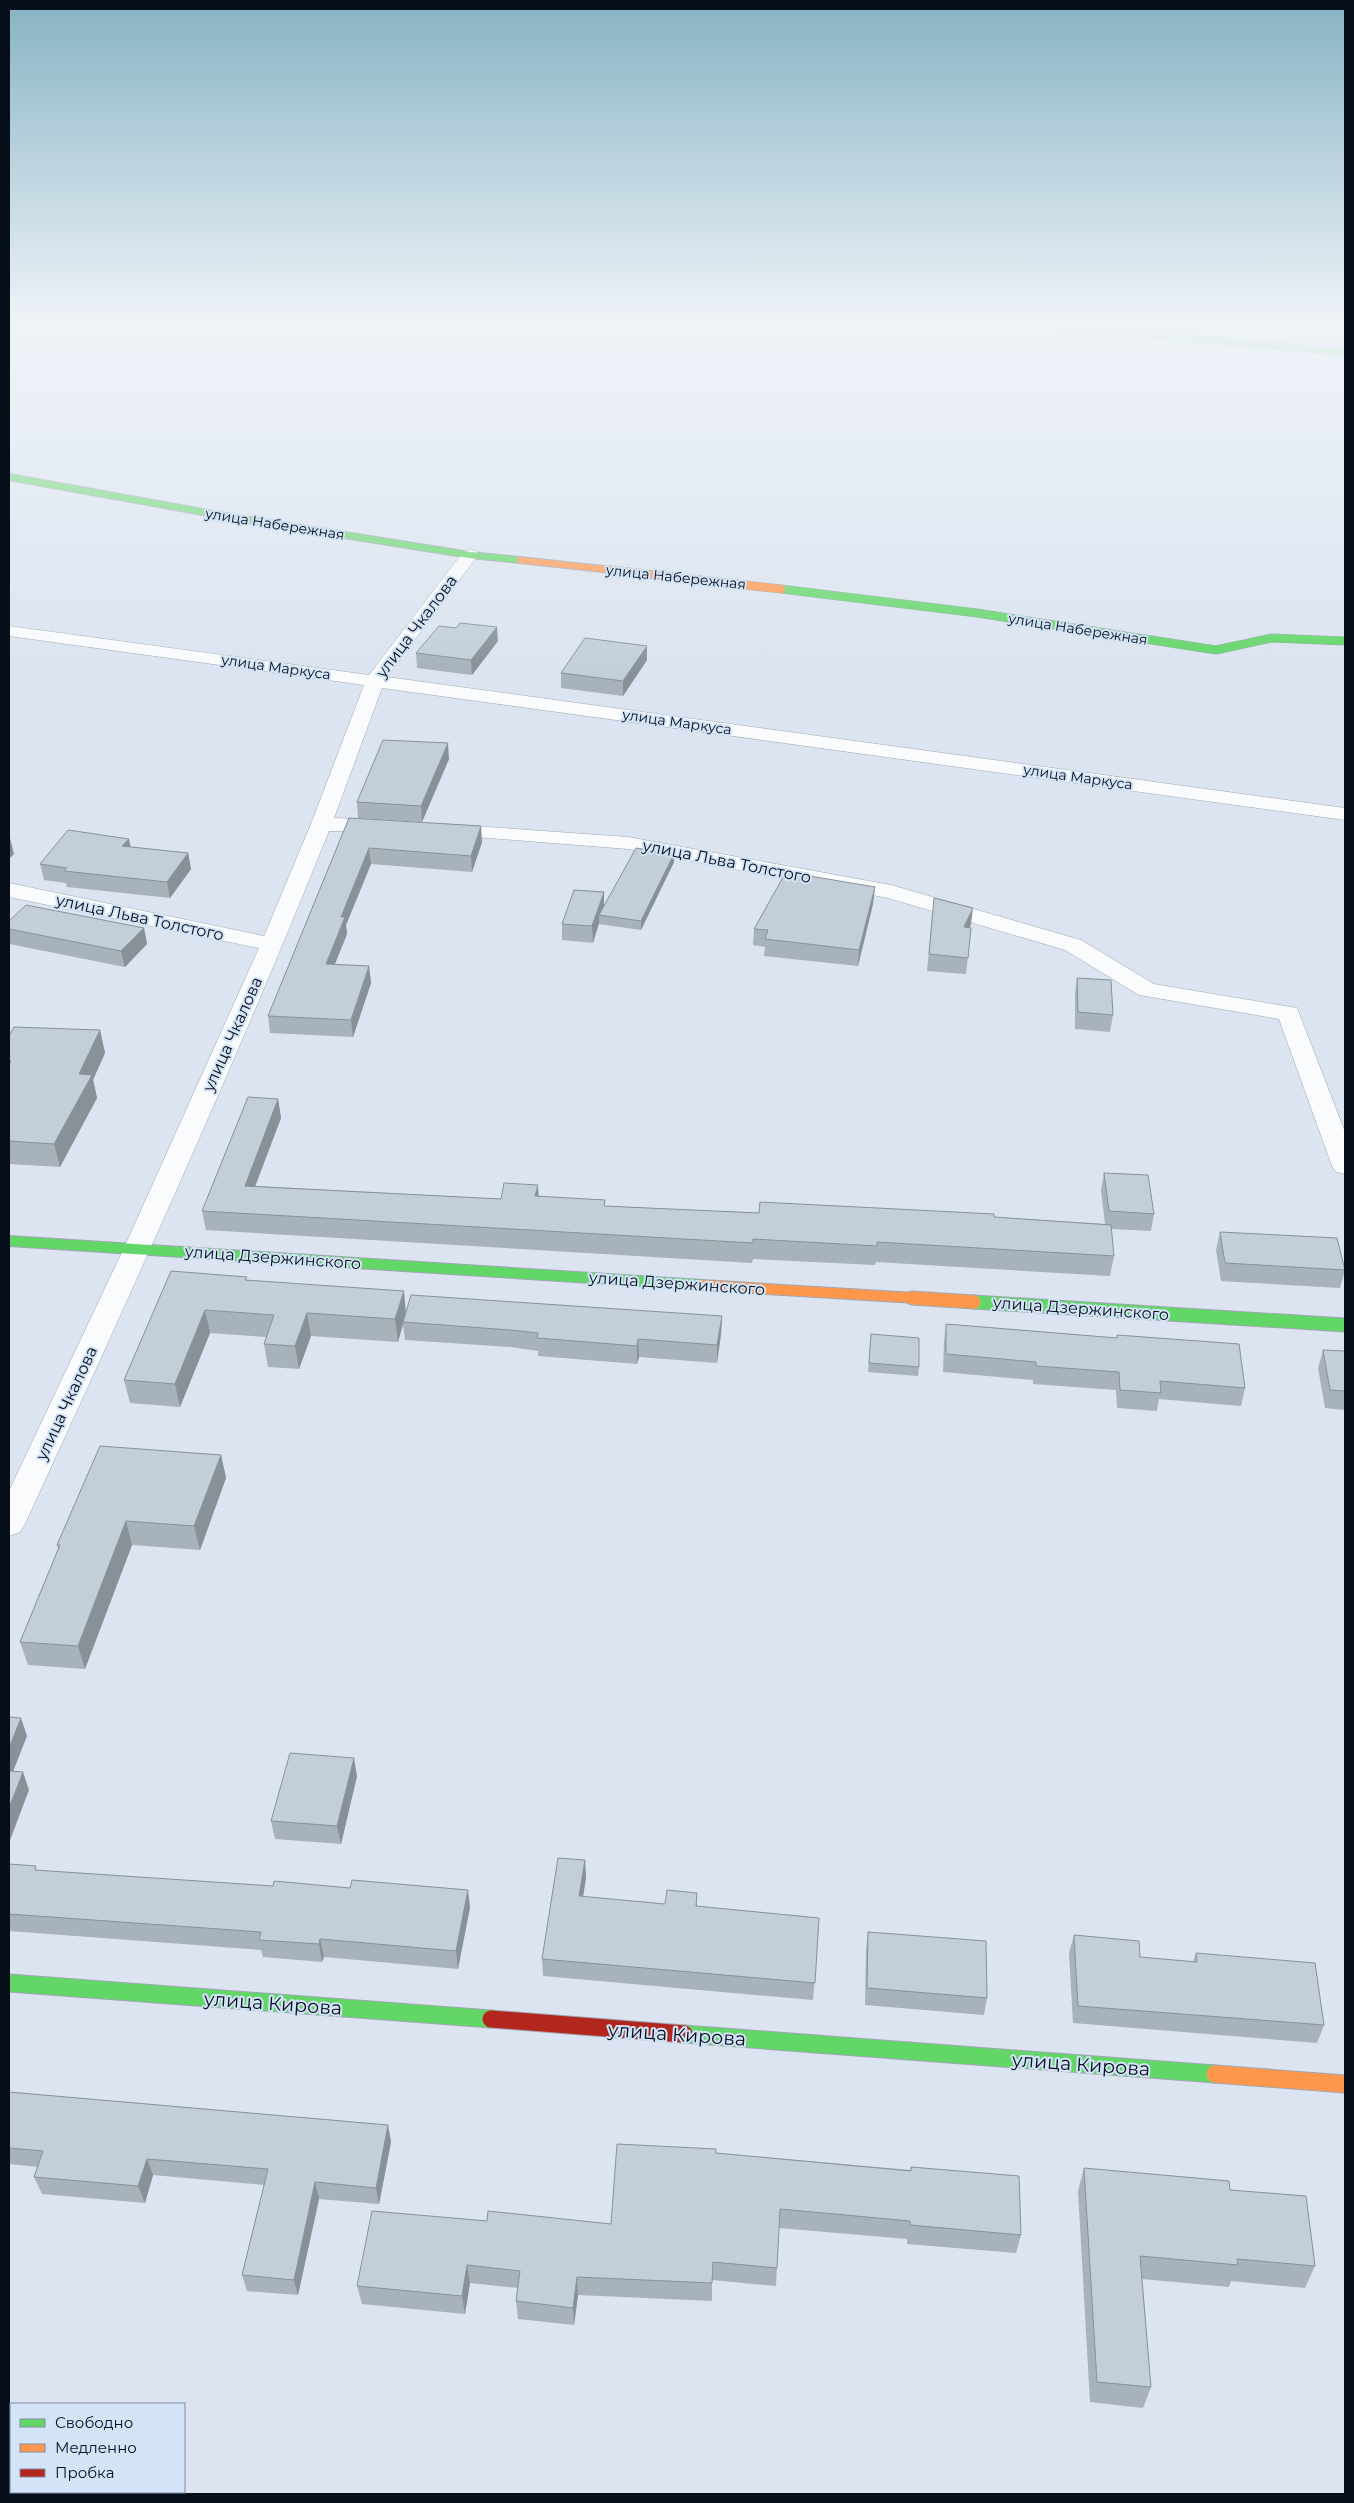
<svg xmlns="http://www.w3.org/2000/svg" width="1354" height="2503" font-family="Montserrat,sans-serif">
<rect width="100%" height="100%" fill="#dbe4f0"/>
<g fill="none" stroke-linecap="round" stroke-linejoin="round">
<g stroke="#9ea7b2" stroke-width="1">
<path id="street" d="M470 550 476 551 478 555 387 677 1345 808V820L382 688 334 818 385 820 392 822 395 826 392 830 385 832 329 831C235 1065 130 1295 25 1524L20 1532 9 1536V1491L124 1248 259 948 9 897V883L264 936 311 824 364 685 9 636V626L369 675 464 551Z
M445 824 628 837 891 885 1081 940 1154 984 1297 1008 1345 1132V1174L1336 1172 1332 1166 1279 1019 1139 995 1065 950 888 898 628 849 438 834 434 830 438 826Z"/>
</g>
<g stroke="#9ea7b2" stroke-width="8">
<path id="fast-far4" d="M1013 323 1345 352
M9 477 225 516 470 555 520 560"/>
</g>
<g stroke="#9ea7b2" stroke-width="9">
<path id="fast-far3" d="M781 589 977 613 1216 650 1272 638 1345 641"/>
</g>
<g stroke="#9ea7b2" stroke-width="12">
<path id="fast-far2" d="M9 1241 702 1285"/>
</g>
<g stroke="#9ea7b2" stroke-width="15">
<path id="fast-far1" d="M974 1302 1345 1325"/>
</g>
<g stroke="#9ea7b2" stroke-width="19">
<path id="fast" d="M9 1983 491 2019
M684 2034 1215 2074"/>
</g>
<g stroke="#9ea7b2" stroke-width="8">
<path id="slow-far4" d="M520 560 621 571"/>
</g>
<g stroke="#9ea7b2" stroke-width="9">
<path id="slow-far3" d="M610 570 781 589"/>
</g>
<g stroke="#9ea7b2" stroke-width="12">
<path id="slow-far2" d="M702 1285 932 1299"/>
</g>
<g stroke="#9ea7b2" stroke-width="15">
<path id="slow-far1" d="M912 1298 974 1302"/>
</g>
<g stroke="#9ea7b2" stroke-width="19">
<path id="slow" d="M1215 2074 1345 2084"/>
</g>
<g stroke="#9ea7b2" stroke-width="19">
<path id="jam" d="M491 2019 684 2034"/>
</g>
<use href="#street" fill="#fafbfd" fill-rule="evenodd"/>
<use href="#fast-far4" stroke="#63d668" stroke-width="6"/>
<use href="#fast-far3" stroke="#63d668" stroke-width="8"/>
<use href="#fast-far2" stroke="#63d668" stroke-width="10"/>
<use href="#fast-far1" stroke="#63d668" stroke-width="13"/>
<use href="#fast" stroke="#63d668" stroke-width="17"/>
<use href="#slow-far4" stroke="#ff974d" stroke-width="6"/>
<use href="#slow-far3" stroke="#ff974d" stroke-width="8"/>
<use href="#slow-far2" stroke="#ff974d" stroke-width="10"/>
<use href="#slow-far1" stroke="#ff974d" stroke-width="13"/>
<use href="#slow" stroke="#ff974d" stroke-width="17"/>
<use href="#jam" stroke="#b3261e" stroke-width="17"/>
</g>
<path fill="#a7b2bb" d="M498 641 472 675 417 668 416 653Z
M647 660 623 696 561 688V673Z
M449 759 422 822 358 818 357 802Z
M349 818 482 842 472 872 371 864 346 925 347 934 335 964 369 966 371 983 353 1037 270 1033 268 1016Z
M130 847 188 853 191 869 170 898 67 887 66 883 44 880 40 864Z
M674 854V862L641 930 599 924V923L593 943 562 940V924L604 892V906Z
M875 887 873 904 858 966 764 956 765 947 753 945 754 929Z
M934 898 971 924 970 927 971 928 966 974 927 971Z
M9 921 144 928 147 944 125 967 9 944Z
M1077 978 1113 1015 1110 1032 1075 1029V994Z
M100 1030 105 1053 93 1079 97 1098 60 1167 9 1164V1036Z
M278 1099 281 1118 255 1186 501 1199 538 1185V1196L605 1206 759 1213 994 1217 1105 1224 1101 1190 1104 1173 1154 1214 1151 1231 1111 1229 1114 1256 1110 1276 876 1262 875 1265 753 1259 752 1263 206 1230 202 1211Z
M1220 1232 1345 1270 1340 1288 1221 1281 1216 1250Z
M171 1271 247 1280 406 1313 722 1316 721 1334 717 1363 639 1357 637 1364 538 1356V1351L511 1347 405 1340 403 1324 398 1342 311 1336 299 1369 268 1367 264 1344 266 1337 210 1333 180 1407 130 1403 124 1380Z
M946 1324 1117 1338V1335L1245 1388 1241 1406 1159 1399 1157 1411 1117 1408 1116 1390 1033 1384V1380L943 1372 944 1342Z
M871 1334 919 1367 918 1376 868 1372Z
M1323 1350 1345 1351V1410L1325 1408 1318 1368Z
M221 1455 226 1478 200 1550 132 1545 85 1669 28 1665 20 1642 58 1549 57 1545Z
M357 1776 341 1844 275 1839 271 1821Z
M585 1860 586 1878 583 1897 665 1904 697 1893V1906L819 1918 813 2000 543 1976 542 1959Z
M9 1864 37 1870 470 1907 458 1969 324 1957 322 1962 263 1957 261 1950 9 1931Z
M868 1932 987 1998 984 2015 865 2005 866 1949Z
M1074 1935 1140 1957 1193 1962 1196 1953 1324 2025 1317 2043 1073 2023 1069 1953Z
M9 2092 388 2125 391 2142 379 2204 319 2199 298 2295 247 2291 242 2275 264 2185 153 2175 145 2203 42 2194 34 2177 38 2167 9 2164Z
M716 2153 910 2170 911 2167 1021 2235 1016 2253 907 2244V2239L779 2228 776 2286 712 2280V2301L578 2295 574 2325 518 2319 516 2301 518 2288 470 2283 465 2314 362 2304 357 2286 487 2221 611 2224Z
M1084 2168 1230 2190 1315 2266 1305 2288 1231 2281 1229 2287 1142 2279 1151 2387 1143 2408 1090 2402 1078 2191Z"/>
<path fill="#889198" d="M497 627 498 641 472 675 471 660Z
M647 646V660L623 696V681Z
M448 743 449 759 422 822 421 806Z
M481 826 482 842 472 872 471 856Z
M10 838 14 854 9 859V839Z
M129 839 132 855 122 846Z
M369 848 371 864 346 925 347 934 328 981 326 964 341 917Z
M188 853 191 869 170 898 167 882Z
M674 854V862L641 930V921Z
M875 887 873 904 858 966 859 950Z
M604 892V908L599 915V923L593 943 592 926Z
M973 908 971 924 962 943 964 927Z
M144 928 147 944 125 967 121 951Z
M369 966 371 983 353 1037 351 1020Z
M100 1030 105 1053 93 1080 97 1098 60 1167 54 1144 79 1074Z
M278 1099 281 1118 248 1205 245 1186Z
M538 1185 539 1204 535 1196Z
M404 1291 406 1314 403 1322V1324L398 1342 395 1319Z
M205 1310 210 1333 180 1407 175 1384Z
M307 1313 311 1336 299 1369 295 1346Z
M722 1316 721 1334 717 1363V1345Z
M638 1339 639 1357 637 1364V1346Z
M221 1455 226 1478 200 1550 194 1526Z
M126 1521 132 1545 85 1669 78 1646Z
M21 1718 27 1736 9 1782V1748Z
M354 1758 357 1776 341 1844 337 1826Z
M23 1772 29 1790 9 1843V1808Z
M585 1860 586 1878 580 1914 579 1896Z
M468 1890 470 1907 458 1969 456 1951Z
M320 1939 324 1957 322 1962 319 1944Z
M388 2125 391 2142 379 2204 376 2188Z
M147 2159 153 2175 145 2203 138 2186Z
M315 2182 319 2199 298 2295 294 2280Z
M467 2265 470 2283 465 2314 462 2296Z
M577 2277 578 2295 574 2325 573 2308Z"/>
<path fill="#c2cfd9" stroke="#889198" d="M460 623 497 627 471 660 416 653 439 626 456 628Z
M585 638 647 646 623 681 561 673Z
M383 740 448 743 421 806 357 802Z
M349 818 481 826 471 856 369 848 341 917H345L326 964 369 966 351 1020 268 1016Z
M68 830 129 839 122 846 188 853 167 882 64 871 67 868 40 864Z
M636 848 674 854 641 921 599 915Z
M786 872 875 887 859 950 765 939 768 930 754 929Z
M574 890 604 892 592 926 562 924Z
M934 898 973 908 964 927 971 928 968 958 929 954Z
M26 905 144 928 121 951 9 929V921Z
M1077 978 1111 980 1113 1015 1078 1012Z
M14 1027 100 1030 79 1074 92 1075 54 1144 9 1141V1064L11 1061H9V1036Z
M248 1097 278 1099 245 1186 501 1199 504 1183 538 1185 535 1196 605 1200 604 1206 759 1213 760 1202 994 1214V1217L1111 1225 1114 1256 877 1242V1246L753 1239V1243L202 1211Z
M1104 1173 1148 1175 1154 1214 1109 1211Z
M1220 1232 1337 1238 1345 1270 1225 1263Z
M171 1271 247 1277 245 1280 404 1291 395 1319 307 1313 295 1346 264 1344 274 1315 205 1310 175 1384 124 1380Z
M411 1295 722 1316 717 1345 638 1339 637 1346 537 1338 538 1333 510 1330 403 1322Z
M946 1324 1117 1338V1335L1239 1344 1245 1388 1160 1381 1161 1393 1120 1390 1119 1372 1036 1366V1362L946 1354Z
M871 1334 919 1338V1367L869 1363Z
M1323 1350 1345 1351V1391L1330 1390Z
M100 1446 221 1455 194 1526 126 1521 78 1646 20 1642 60 1545H57Z
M9 1717 21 1718 9 1748Z
M290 1753 354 1758 337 1826 271 1821Z
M9 1771 23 1772 9 1808Z
M558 1858 585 1860 579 1896 665 1904 667 1890 697 1893 696 1906 819 1918 815 1983 542 1959Z
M9 1864 36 1866 35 1870 273 1886 274 1881 350 1888 352 1880 468 1890 456 1951 320 1939 319 1944 259 1940 261 1932 9 1914Z
M868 1932 986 1941 987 1998 867 1988Z
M1074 1935 1139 1941 1140 1957 1197 1962 1196 1953 1315 1963 1324 2025 1078 2006Z
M9 2092 388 2125 376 2188 315 2182 294 2280 242 2275 268 2169 147 2159 138 2186 34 2177 43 2151 9 2148Z
M617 2144 716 2149V2153L911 2171V2167L1019 2176 1021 2235 910 2225V2221L780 2209 777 2268 713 2262 712 2283 577 2277 573 2308 516 2301 520 2271 467 2265 462 2296 357 2286 372 2211 487 2221 488 2211 611 2224Z
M1084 2168 1229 2181 1230 2190 1306 2196 1315 2266 1237 2259 1238 2265 1140 2256 1151 2387 1097 2382Z"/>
<linearGradient id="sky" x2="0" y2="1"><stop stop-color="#87b3c4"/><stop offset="0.48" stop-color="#eff3f8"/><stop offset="1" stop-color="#eff3f8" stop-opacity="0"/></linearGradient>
<rect width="1354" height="673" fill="url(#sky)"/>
<g text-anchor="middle" stroke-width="4" stroke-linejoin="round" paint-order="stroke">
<g font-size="14" fill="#060e1a" stroke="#d3e3f8">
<text transform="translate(275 524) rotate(9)" y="5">улица Набережная</text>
<text transform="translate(676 577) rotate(6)" y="5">улица Набережная</text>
<text transform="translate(1078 629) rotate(9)" y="5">улица Набережная</text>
<text transform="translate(276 667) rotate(8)" y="5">улица Маркуса</text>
<text transform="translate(677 722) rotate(8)" y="5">улица Маркуса</text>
<text transform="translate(1078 777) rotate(8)" y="5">улица Маркуса</text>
</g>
<g font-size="16" fill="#060e1a" stroke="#d3e3f8">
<text transform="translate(416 626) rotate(-53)" y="6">улица Чкалова</text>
<text transform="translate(727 861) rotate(11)" y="6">улица Льва Толстого</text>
<text transform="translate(140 917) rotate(12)" y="6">улица Льва Толстого</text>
<text transform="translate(232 1034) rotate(-66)" y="6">улица Чкалова</text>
<text transform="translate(273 1257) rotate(4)" y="6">улица Дзержинского</text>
<text transform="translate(677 1283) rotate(4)" y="6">улица Дзержинского</text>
<text transform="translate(1081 1308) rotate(4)" y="6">улица Дзержинского</text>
<text transform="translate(66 1403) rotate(-65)" y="6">улица Чкалова</text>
</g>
<g font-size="19" fill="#060e1a" stroke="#d3e3f8">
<text transform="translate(273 2003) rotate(4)" y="7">улица Кирова</text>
<text transform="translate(677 2034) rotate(4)" y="7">улица Кирова</text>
<text transform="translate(1081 2064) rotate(4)" y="7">улица Кирова</text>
</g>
</g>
<rect width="1354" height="2503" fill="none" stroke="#060e1a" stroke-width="20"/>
<rect x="10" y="2403" width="175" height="90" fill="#d3e3f8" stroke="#818e9f"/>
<rect x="20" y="2419" width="25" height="8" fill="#63d668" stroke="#818e9f"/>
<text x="55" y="2428" font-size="15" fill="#060e1a">Свободно</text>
<rect x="20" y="2444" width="25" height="8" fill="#ff974d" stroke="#818e9f"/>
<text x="55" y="2453" font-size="15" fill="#060e1a">Медленно</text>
<rect x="20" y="2469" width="25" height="8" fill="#b3261e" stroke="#818e9f"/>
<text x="55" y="2478" font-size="15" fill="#060e1a">Пробка</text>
</svg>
